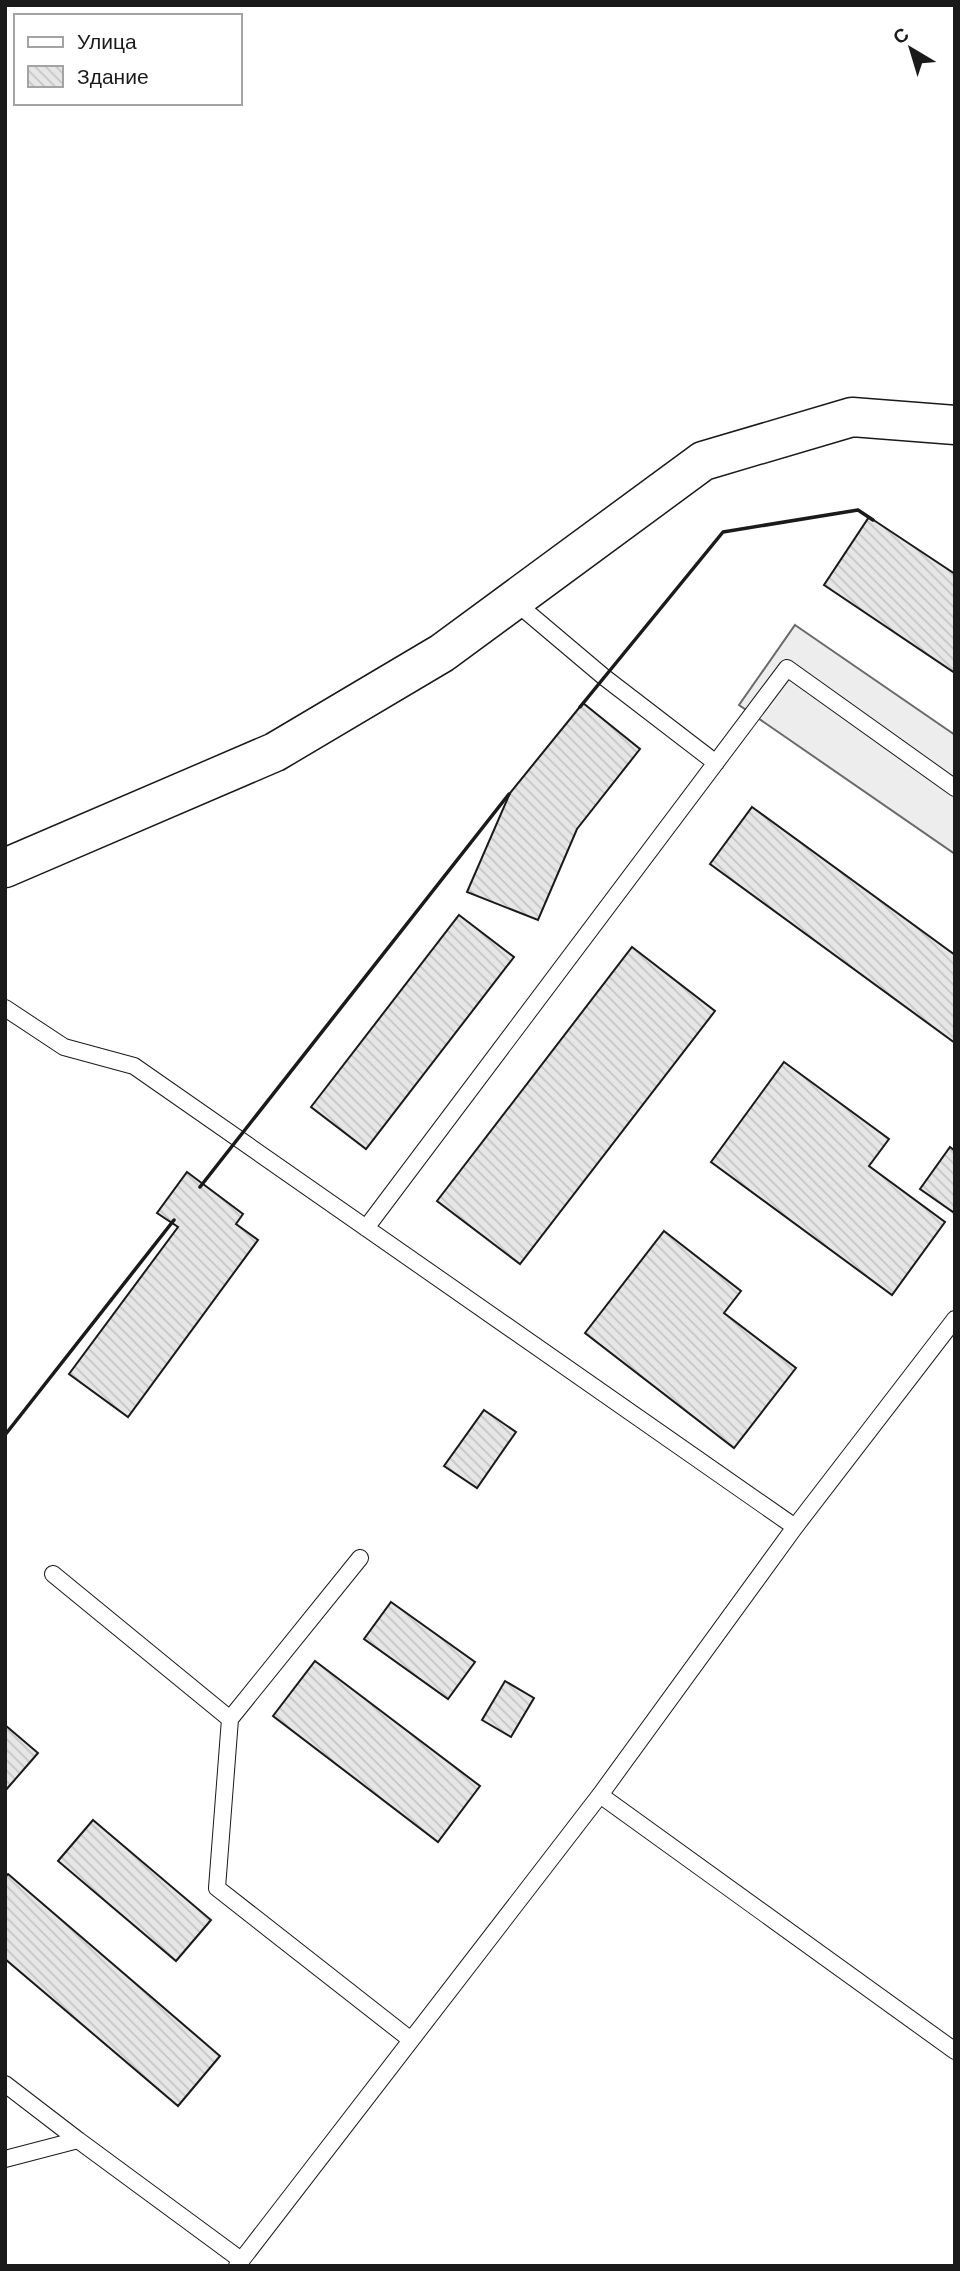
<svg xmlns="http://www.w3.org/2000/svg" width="960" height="2271" font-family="Helvetica,sans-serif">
<defs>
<pattern id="building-back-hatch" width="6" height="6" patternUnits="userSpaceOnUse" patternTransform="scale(1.75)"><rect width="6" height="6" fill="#e6e6e6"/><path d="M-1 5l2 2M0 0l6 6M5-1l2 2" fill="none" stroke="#c5c5c5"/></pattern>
</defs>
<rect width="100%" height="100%" fill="#fff"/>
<path fill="#ededed" stroke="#6a6a6a" stroke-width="2" d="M795 625 955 735V854L739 705Z"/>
<path fill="url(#building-back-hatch)" stroke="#1a1a1a" stroke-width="2" d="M869 517 955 574V673L824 585Z
M583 703 640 749 577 829 538 920 467 892 510 793Z
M752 807 955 955V1043L710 864Z
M459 915 514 957 366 1149 311 1107Z
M632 947 715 1011 520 1264 437 1201Z
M784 1062 889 1139 869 1166 945 1222 892 1295 711 1162Z
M950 1147 955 1151V1209L953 1212 920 1189Z
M187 1172 243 1214 236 1224 258 1240 128 1417 69 1374 178 1227 157 1213Z
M664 1231 741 1291 724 1313 796 1368 734 1448 585 1333Z
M484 1410 516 1432 477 1488 444 1466Z
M391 1602 475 1662 448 1699 364 1639Z
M315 1661 480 1786 438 1842 273 1716Z
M505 1681 534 1698 511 1737 482 1720Z
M5 1725 38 1753 5 1791Z
M93 1820 211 1920 176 1961 58 1861Z
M8 1874 220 2056 178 2106 5 1959V1877Z"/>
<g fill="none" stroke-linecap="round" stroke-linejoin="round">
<g stroke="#1a1a1a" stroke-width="18">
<path id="service" d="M514 601 604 677 716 763
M5 1008 64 1047 134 1066 795 1527 955 1319
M366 1228 787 668 955 788
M360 1558 230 1719 217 1888 411 2040
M53 1574 230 1719
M600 1795 955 2051
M5 2084 78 2140
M5 2159 78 2140 241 2260
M237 2266 600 1795 795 1527"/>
</g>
<g stroke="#1a1a1a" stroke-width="41">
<path id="tertiary" d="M5 868 275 752 442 653 703 461 852 417 955 425"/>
</g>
<use href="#service" stroke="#fff" stroke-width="16"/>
<use href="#tertiary" stroke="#fff" stroke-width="38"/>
<path stroke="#1a1a1a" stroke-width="3.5" d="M580 707 723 532 858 510 873 520
M200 1187 509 794
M5 1435 174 1220"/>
</g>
<rect width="960" height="2271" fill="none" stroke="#1a1a1a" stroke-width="14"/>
<rect x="14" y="14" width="228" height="91" fill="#ffffff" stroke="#a3a3a3" stroke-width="2"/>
<rect x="28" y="37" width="35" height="10" fill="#ffffff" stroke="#a3a3a3" stroke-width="2"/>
<text x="77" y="49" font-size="21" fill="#1a1a1a">Улица</text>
<rect x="28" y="66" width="35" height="21" fill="url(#building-back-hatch)" stroke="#a3a3a3" stroke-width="2"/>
<text x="77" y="84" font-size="21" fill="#1a1a1a">Здание</text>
<g transform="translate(911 49) rotate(322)" stroke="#ffffff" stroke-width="5" paint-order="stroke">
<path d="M0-5L12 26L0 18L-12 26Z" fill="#1a1a1a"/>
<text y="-10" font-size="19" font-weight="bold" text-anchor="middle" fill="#1a1a1a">С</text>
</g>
</svg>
